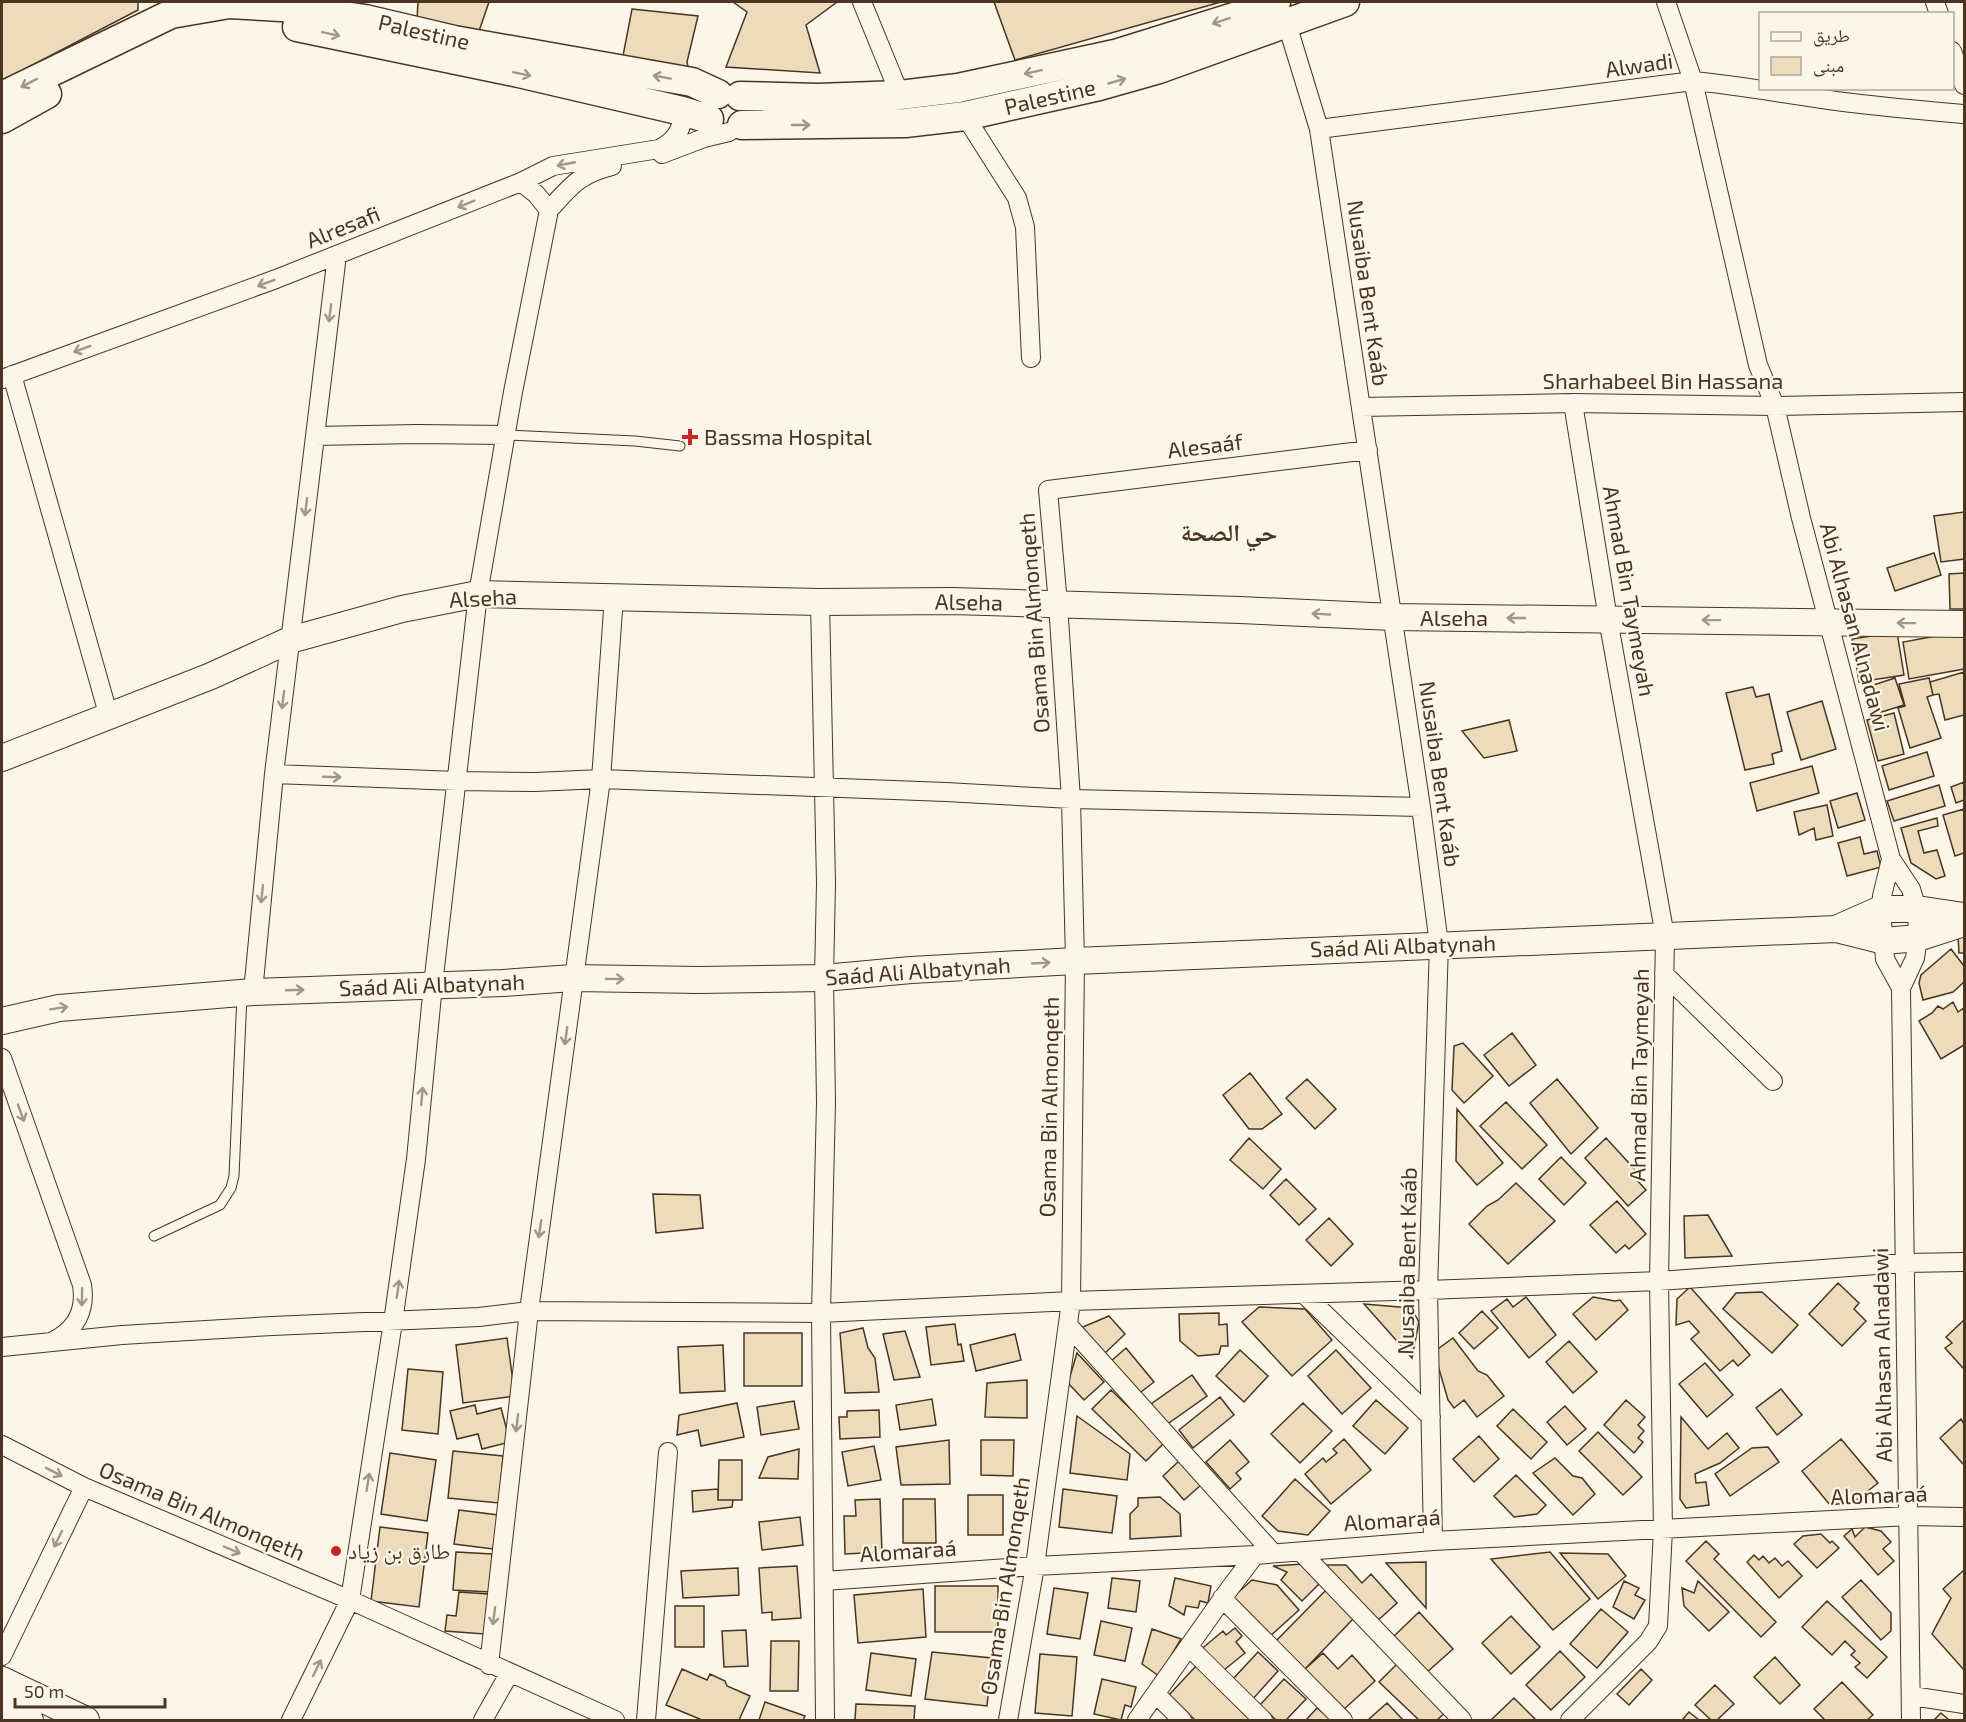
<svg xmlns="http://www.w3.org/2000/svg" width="1966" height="1722" font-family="'Exo 2','Noto Naskh Arabic',sans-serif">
<rect width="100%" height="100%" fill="#fbf6e9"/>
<path fill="#ecdcbc" stroke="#4a3520" stroke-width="1.5" d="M2 2H138V10L2 81Z
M418 2H489L478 34 417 19Z
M733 2H837L806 25 820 73 726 67 747 12Z
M994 2H1221L1015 60Z
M632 9 698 16 687 62 689 71 622 61Z
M1964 512V559L1941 562 1934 516Z
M1934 553 1941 575 1895 591 1887 568Z
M1964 573V609H1950L1949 574Z
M1964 631V669L1909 679 1903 642Z
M1897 632 1904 675 1859 682 1852 639Z
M1964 672V715L1945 720 1939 694 1933 695 1930 682Z
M1895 678 1904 705 1872 715 1864 688Z
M1929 678 1933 695 1927 697 1941 738 1910 748 1898 708 1905 706 1899 684Z
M1753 687 1756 697 1769 694 1782 751 1772 754 1774 764 1745 770 1726 693Z
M1822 701 1836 749 1801 760 1787 712Z
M1894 713 1904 754 1878 761 1867 720Z
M1509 720 1517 751 1484 758 1462 731Z
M1927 752 1934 776 1889 790 1882 766Z
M1812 766 1819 793 1757 811 1750 783Z
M1964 782V800L1956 803 1951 787Z
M1939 785 1945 806 1894 821 1887 801Z
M1857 793 1865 820 1838 828 1830 801Z
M1827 805 1833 836 1816 840 1814 828 1799 835 1794 812Z
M1964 809V853L1955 856 1943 815Z
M1937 818 1938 826 1918 831 1924 853 1937 850 1945 876 1936 879 1911 863 1901 828Z
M1860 837 1864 854 1877 851 1881 867 1847 876 1838 843Z
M1958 936H1964V953H1959Z
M1951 949 1964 966V982L1953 992 1923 1000 1919 983 1921 975Z
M1953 1002 1958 1012 1964 1008V1045L1941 1059 1919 1021 1932 1013 1938 1006 1943 1009Z
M1512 1033 1536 1065 1509 1086 1484 1055Z
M1463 1043 1493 1076 1464 1103 1452 1090 1454 1046Z
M1250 1073 1282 1114 1262 1129H1249L1223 1095Z
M1307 1079 1336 1109 1315 1129 1286 1098Z
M1557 1079 1598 1128 1571 1154 1530 1103Z
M1506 1102 1547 1145 1522 1169 1480 1126Z
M1457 1109 1503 1163 1477 1185 1456 1161Z
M1249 1138 1281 1169 1263 1189 1230 1160Z
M1606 1138 1638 1173 1636 1179 1646 1190 1628 1206 1585 1158Z
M1561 1157 1586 1183 1564 1205 1539 1179Z
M1286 1179 1316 1209 1299 1225 1270 1195Z
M1516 1183 1555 1221 1508 1264 1469 1224 1487 1206 1498 1200Z
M653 1194 700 1195 703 1228 656 1233Z
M1617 1201 1646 1234 1629 1249 1625 1245 1616 1253 1590 1225Z
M1708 1215 1732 1256 1685 1258 1684 1216Z
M1329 1218 1353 1244 1331 1266 1306 1240Z
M1838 1283 1859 1303 1854 1309 1866 1321 1842 1346 1809 1314Z
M1690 1287 1750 1355 1738 1366 1733 1360 1720 1371 1691 1339 1699 1332 1689 1321 1676 1325 1677 1299Z
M1762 1292 1798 1325 1772 1353 1723 1309 1736 1293Z
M1526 1297 1556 1335 1529 1358 1491 1311 1507 1299 1513 1307Z
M1593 1297 1615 1301 1620 1300 1628 1310 1596 1340 1573 1314Z
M1364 1304 1411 1308 1419 1322 1412 1358Z
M1259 1307 1305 1309 1332 1340 1292 1376 1242 1322Z
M1482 1311 1498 1328 1474 1349 1459 1333Z
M1219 1313V1325L1227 1324 1228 1346H1221L1219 1354 1198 1356 1180 1341 1179 1314Z
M1109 1316 1125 1334 1102 1356 1078 1329Z
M1964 1320V1367L1963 1368 1945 1348 1952 1343 1946 1337Z
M955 1324 958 1345 961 1344 964 1361 931 1365 926 1327Z
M863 1328 868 1348 875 1358 879 1392 845 1393 840 1333Z
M905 1331 920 1377 894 1380 883 1334Z
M744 1333H802V1386H744Z
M1015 1334 1021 1360 976 1371 970 1345Z
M507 1338 515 1396 463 1403 456 1345Z
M1453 1338 1478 1371 1487 1375 1504 1396 1477 1417 1464 1400 1454 1408 1448 1400 1437 1362 1438 1349Z
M1569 1341 1597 1372 1573 1393 1546 1362Z
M723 1345 725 1391 680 1393 678 1347Z
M1126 1348 1154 1382 1137 1395 1110 1362Z
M1240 1350 1268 1376 1244 1402 1216 1376Z
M1336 1350 1371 1388 1342 1414 1308 1376Z
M1077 1353 1104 1382 1084 1400 1068 1383Z
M1705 1363 1733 1395 1707 1417 1679 1384Z
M408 1369 443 1372 438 1434 402 1430Z
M1192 1375 1207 1396 1166 1425 1151 1404Z
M1027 1380V1418L985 1417 987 1383Z
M1781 1389 1802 1415 1777 1435 1756 1408Z
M1111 1390 1165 1442 1146 1461 1092 1409Z
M1220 1397 1234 1415 1193 1448 1179 1430Z
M932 1399 936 1425 900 1430 896 1405Z
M1376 1400 1408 1428 1385 1454 1353 1426Z
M1626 1400 1645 1417 1638 1425 1644 1431 1638 1438 1643 1442 1634 1453 1604 1425Z
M794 1401 799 1429 761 1435 757 1407Z
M737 1403 744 1437 701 1446 698 1430 677 1435 679 1415Z
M1303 1403 1332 1431 1300 1463 1271 1434Z
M475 1405 477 1414 501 1408 510 1442 482 1449 478 1434 457 1439 450 1411Z
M1565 1406 1586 1429 1567 1445 1547 1422Z
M1513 1409 1547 1442 1531 1459 1497 1426Z
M879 1410 880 1437 840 1439 839 1417H847V1411Z
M1077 1416 1130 1454 1127 1480 1070 1473Z
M1681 1417 1708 1449 1727 1433 1739 1448 1720 1463 1695 1474 1696 1483 1706 1482 1709 1505 1686 1508 1680 1499Z
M1961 1419 1964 1424V1465L1940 1438Z
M1598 1432 1642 1477 1623 1495 1579 1451Z
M1479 1436 1499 1459 1474 1482 1453 1459Z
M1344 1439 1371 1470 1331 1504 1305 1474 1323 1458 1326 1462 1337 1453 1333 1449Z
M1841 1439 1878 1483 1854 1502 1830 1505 1802 1471Z
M949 1440 950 1484 901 1485 896 1447Z
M981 1440H1014L1013 1476 981 1475Z
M1230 1440 1249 1462 1236 1473 1241 1479 1230 1489 1206 1462Z
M874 1446 881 1480 848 1486 842 1452Z
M1768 1447 1779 1462 1730 1496 1715 1474 1752 1448Z
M799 1449 798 1479 759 1478 768 1457Z
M453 1451 503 1456 499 1503 448 1498Z
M390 1453 436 1460 427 1521 381 1514Z
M1555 1458 1573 1476 1582 1478 1595 1494 1573 1515 1533 1473Z
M719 1460H742V1500H718Z
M1179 1461 1201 1485 1184 1500 1163 1476Z
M1516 1475 1546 1505 1537 1514 1514 1517 1494 1496Z
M1295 1479 1330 1511 1308 1535 1278 1531 1262 1516Z
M718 1489V1500H733L732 1507 693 1512 692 1491Z
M1063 1489 1117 1496 1112 1533 1059 1527Z
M968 1495H1003V1535H968Z
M1160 1497 1180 1514 1181 1536 1130 1539V1514L1138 1506V1498Z
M880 1499 882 1552 845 1554 844 1516H856L855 1500Z
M903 1499H935L936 1543H903Z
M459 1510 498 1515 493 1549 454 1544Z
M800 1517 803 1545 762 1550 759 1522Z
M380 1527 428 1533 419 1607 371 1601Z
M1865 1527 1881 1531 1891 1542 1883 1549 1894 1561 1878 1575 1844 1536 1852 1529 1855 1537Z
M1821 1534 1830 1543 1832 1541 1839 1548 1817 1568 1794 1544 1803 1536Z
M1706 1541 1719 1554 1714 1559 1776 1622 1761 1637 1686 1561Z
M456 1552 492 1554 490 1592 453 1590Z
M1550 1552 1590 1599 1553 1630 1491 1559Z
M1560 1553 1608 1554 1626 1576 1598 1599Z
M1754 1555 1759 1560 1763 1556 1769 1563 1775 1558 1782 1566 1788 1561 1802 1576 1779 1598 1747 1562Z
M1426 1562V1608L1386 1563Z
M1303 1564 1320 1583 1302 1601 1281 1580 1287 1572 1273 1566Z
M1322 1565H1346L1362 1583 1371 1574 1397 1603 1374 1624Z
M797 1566 801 1618 772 1620V1612L762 1613 759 1568Z
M738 1568 739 1595 683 1598 681 1571Z
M1964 1570V1670L1932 1634 1951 1598 1943 1589Z
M1112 1578 1140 1581 1136 1612 1108 1608Z
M1175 1578 1211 1586 1208 1603 1200 1601 1198 1608 1186 1606 1184 1615 1169 1606Z
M1252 1580 1277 1585 1299 1610 1268 1638 1232 1598Z
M1861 1580 1891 1613V1631L1881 1640 1842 1597Z
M1624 1581 1639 1588 1635 1595 1645 1600 1634 1619 1613 1607Z
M1698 1581 1729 1612 1709 1631 1684 1606 1682 1588 1694 1593Z
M935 1586H998V1632H935Z
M1054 1588 1088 1593 1080 1639 1047 1634Z
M923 1589 926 1637 858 1643 854 1595Z
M1326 1590 1354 1618 1305 1669 1276 1641Z
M459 1592 488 1594 484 1634 445 1631 447 1615 456 1616Z
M1827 1601 1887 1657 1867 1678 1855 1667 1860 1663 1851 1655 1855 1651 1845 1641 1832 1655 1802 1627Z
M675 1606H704V1647H675Z
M1601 1609 1628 1632 1597 1668 1570 1644Z
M1419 1612 1453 1649 1425 1674 1392 1638Z
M1511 1616 1540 1647 1511 1674 1482 1643Z
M1101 1621 1132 1628 1125 1661 1094 1655Z
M1235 1628 1242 1636 1236 1642 1245 1653 1219 1674 1199 1651 1223 1631 1226 1635Z
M1152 1629 1181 1639 1159 1676 1142 1664Z
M746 1630 748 1666 724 1667 722 1631Z
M771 1641H799L798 1691H770Z
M1560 1651 1585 1677 1551 1710 1526 1685Z
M932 1652 992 1658 987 1706 925 1699Z
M1258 1652 1278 1671 1252 1700 1232 1680Z
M871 1653 916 1659 911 1696 866 1690Z
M1323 1653 1338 1669 1352 1655 1375 1681 1342 1711 1305 1669Z
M1040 1654 1077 1657 1072 1716 1035 1713Z
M1775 1657 1800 1685 1780 1704 1754 1677Z
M1399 1662 1448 1710 1437 1720H1419L1379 1682Z
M1196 1666 1251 1719 1249 1720H1195L1169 1695Z
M682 1669 707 1680 710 1674 725 1681 727 1686 750 1696 739 1720H702L666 1705Z
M1641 1669 1652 1680 1629 1705 1617 1694Z
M1102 1679 1136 1687 1131 1707 1125 1705 1121 1720 1094 1714Z
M1284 1679 1306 1699 1286 1720H1276L1260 1705Z
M1842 1682 1873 1715 1867 1720H1825L1814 1709Z
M1715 1685 1734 1704 1717 1720H1711L1695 1705Z
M1514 1698 1536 1720H1491Z
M765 1702 805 1716 803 1720H759Z
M1387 1703 1403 1720H1368Z
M856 1704 915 1706 914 1720H855Z
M1317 1708 1332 1720H1306Z
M1689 1712 1699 1720H1682Z
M1941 1713 1949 1720H1934Z"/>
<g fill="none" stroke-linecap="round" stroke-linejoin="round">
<g stroke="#4a3520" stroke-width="11">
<path id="lane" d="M506 435 635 441 680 446
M154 1236 220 1205 231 1188 234 1176 242 995"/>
</g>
<g stroke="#4a3520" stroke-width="20">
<path id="street" d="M862 2 900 95
M1666 2 1693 81 1758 365 1775 406 1801 518 1891 859 1911 889 1917 909 1918 938 1915 958 1901 988 1911 1720
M1935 2 1939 14
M1287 24 1319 129 1421 807 1439 944 1428 1290 1433 1541
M1952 51 1964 85
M965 116 1017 198 1025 227 1031 358
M1319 129 1693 81C1737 85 1779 93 1822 99 1869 106 1917 110 1964 114
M662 154 704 138 729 132
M549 210C571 186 579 174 612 166
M12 375 109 717
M2 379 276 279 521 182 553 166 659 149C675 141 684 129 682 111
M1361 407 1573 403 1775 406 1964 402
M315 436 417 434 506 435
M820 602 826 883 824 978 826 1102 821 1313 825 1720
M274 774 457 781 535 782 601 779 946 792 1071 799 1421 807
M1891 859 1882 896 1881 909 1885 959 1901 988
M1664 974 1773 1081
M253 992 274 774 337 255
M2 1058 82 1285C86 1310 76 1330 53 1341
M1304 1294 1431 1417
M1068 1325 1273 1553
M2 1347 122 1335 272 1326 479 1317 529 1311 821 1313 1071 1301 1428 1290 1659 1281 1904 1263 1964 1262
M2 1445 84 1487 350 1600 615 1720
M1301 1552 1462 1720
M824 1581 1035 1566 1255 1555 1433 1541 1909 1516 1964 1517
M1222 1598 1343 1720
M1189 1647 1263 1720
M2 1656 84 1487
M489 1665 529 1311 601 779 614 596
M1156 1694 1182 1720
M1912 1696 1964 1704
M291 1720 350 1600 393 1322 416 1159 433 985 478 594 513 392 549 210 536 194 521 182
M483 1720 509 1674
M646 1720 668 1452
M1008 1720 1035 1566 1071 1301 1075 961 1071 799 1058 604 1048 490 1368 450
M1137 1720 1230 1588 1255 1555
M1570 1720 1648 1642 1658 1626 1663 1530 1659 1281 1665 936 1608 619 1573 403"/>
</g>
<g stroke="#4a3520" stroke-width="28">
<path id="secondary" d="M2 758 211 676 290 640 402 609 478 594 820 602 953 601 1240 610 1393 617 1964 624
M1836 929 1881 909H1917L1964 916
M2 1021 59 1008 253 992 503 983 573 978 699 980 824 978 911 970 1075 961 1836 929 1884 941 1918 938 1964 923
M2 1680 86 1720
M2 1708 30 1720"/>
</g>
<g stroke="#4a3520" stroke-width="31">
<path id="primary" d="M297 27 519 73 682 111 709 119
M2 96 171 14 229 4 281 7 365 19 454 40 692 82 718 94
M740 96 818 98 900 95 958 88 1115 54 1250 12 1276 2
M2 119 47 94
M742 125 905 123 965 116 1099 86 1159 69 1345 2"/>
</g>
<use href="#lane" stroke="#fbf6e9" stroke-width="9"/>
<use href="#street" stroke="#fbf6e9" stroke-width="18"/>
<use href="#secondary" stroke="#fbf6e9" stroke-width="26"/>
<use href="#primary" stroke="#fbf6e9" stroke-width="28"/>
</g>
<defs><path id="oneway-shaft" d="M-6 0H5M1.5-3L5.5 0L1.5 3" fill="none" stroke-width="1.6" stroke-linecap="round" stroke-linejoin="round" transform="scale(1.5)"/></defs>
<g stroke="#a29684">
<use href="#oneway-shaft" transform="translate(1221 21) rotate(162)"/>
<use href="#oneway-shaft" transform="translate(331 34) rotate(12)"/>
<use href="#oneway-shaft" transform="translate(1033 72) rotate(168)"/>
<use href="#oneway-shaft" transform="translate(522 74) rotate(12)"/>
<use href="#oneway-shaft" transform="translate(662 77) rotate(-170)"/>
<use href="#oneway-shaft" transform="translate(1117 81) rotate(-16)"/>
<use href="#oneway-shaft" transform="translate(29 83) rotate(153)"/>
<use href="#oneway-shaft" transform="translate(801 125)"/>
<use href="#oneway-shaft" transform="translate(566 164) rotate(169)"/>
<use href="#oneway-shaft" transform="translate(466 204) rotate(158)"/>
<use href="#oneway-shaft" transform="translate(266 283) rotate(160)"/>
<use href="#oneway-shaft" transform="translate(330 313) rotate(97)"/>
<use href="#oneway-shaft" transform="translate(82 349) rotate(160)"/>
<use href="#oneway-shaft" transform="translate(306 507) rotate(97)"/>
<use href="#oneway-shaft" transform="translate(1321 614) rotate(-177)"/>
<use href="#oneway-shaft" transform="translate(1516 618) rotate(-180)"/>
<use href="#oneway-shaft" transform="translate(1711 620) rotate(-179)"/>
<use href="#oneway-shaft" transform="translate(1906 623) rotate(-179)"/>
<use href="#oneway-shaft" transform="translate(283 700) rotate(97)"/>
<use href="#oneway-shaft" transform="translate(332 777) rotate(2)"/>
<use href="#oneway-shaft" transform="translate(262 894) rotate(96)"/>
<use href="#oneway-shaft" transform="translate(1041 963) rotate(-3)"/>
<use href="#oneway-shaft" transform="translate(615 979) rotate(1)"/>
<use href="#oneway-shaft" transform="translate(295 990) rotate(-2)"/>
<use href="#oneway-shaft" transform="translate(59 1008) rotate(-9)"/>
<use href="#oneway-shaft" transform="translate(566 1036) rotate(98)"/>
<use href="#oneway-shaft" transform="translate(422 1096) rotate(-85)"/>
<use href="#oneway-shaft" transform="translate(21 1113) rotate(70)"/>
<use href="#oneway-shaft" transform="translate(540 1229) rotate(98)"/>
<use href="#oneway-shaft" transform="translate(398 1289) rotate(-82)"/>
<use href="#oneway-shaft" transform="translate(82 1297) rotate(91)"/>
<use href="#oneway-shaft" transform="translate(517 1423) rotate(97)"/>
<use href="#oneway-shaft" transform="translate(54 1472) rotate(27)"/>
<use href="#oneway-shaft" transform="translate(368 1482) rotate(-81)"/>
<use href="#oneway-shaft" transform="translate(58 1539) rotate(116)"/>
<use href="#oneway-shaft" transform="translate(232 1550) rotate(23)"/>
<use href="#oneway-shaft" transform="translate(494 1616) rotate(97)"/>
<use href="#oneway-shaft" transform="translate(317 1668) rotate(-64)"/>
</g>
<g fill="#c62828" stroke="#fbf6e9" stroke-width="2">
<path d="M687 428h6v6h6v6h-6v6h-6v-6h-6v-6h6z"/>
<circle cx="336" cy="1551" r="6"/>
</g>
<g text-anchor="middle" stroke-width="4.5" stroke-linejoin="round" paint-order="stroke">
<g font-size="22" fill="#4a3520" stroke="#fbf6e9">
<text transform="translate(424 32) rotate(13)" y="8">Palestine</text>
<text transform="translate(1639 65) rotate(-8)" y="8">Alwadi</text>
<text transform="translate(1050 97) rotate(-13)" y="8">Palestine</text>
<text transform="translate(343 227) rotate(-22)" y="8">Alresafi</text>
<text transform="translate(1368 293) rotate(82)" y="8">Nusaiba Bent Kaáb</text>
<text x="1663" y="389">Sharhabeel Bin Hassana</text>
<text transform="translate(1205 446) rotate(-7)" y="8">Alesaáf</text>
<text transform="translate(1629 591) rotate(80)" y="8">Ahmad Bin Taymeyah</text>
<text transform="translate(483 598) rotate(-3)" y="8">Alseha</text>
<text transform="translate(969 602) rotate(1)" y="8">Alseha</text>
<text x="1454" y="626">Alseha</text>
<text transform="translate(1034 623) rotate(-94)" y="8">Osama Bin Almonqeth</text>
<text transform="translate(1855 627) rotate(75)" y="8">Abi Alhasan Alnadawi</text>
<text transform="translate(1440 774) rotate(82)" y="8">Nusaiba Bent Kaáb</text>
<text transform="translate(1403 946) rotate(-2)" y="8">Saád Ali Albatynah</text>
<text transform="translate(918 971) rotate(-4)" y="8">Saád Ali Albatynah</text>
<text transform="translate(432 985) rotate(-2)" y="8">Saád Ali Albatynah</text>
<text transform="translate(1639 1075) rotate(-89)" y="8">Ahmad Bin Taymeyah</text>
<text transform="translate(1049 1107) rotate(-89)" y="8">Osama Bin Almonqeth</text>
<text transform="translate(1407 1261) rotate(-89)" y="8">Nusaiba Bent Kaáb</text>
<text transform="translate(1882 1355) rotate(-91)" y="8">Abi Alhasan Alnadawi</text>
<text transform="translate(1879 1495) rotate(-2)" y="8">Alomaraá</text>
<text transform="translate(202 1511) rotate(23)" y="8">Osama Bin Almonqeth</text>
<text transform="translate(1392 1520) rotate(-4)" y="8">Alomaraá</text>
<text transform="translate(908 1551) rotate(-4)" y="8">Alomaraá</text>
<text transform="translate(1005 1586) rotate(-81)" y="8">Osama Bin Almonqeth</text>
</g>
<g font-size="22" fill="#4a3520" stroke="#fbf6e9" text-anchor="start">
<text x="704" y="445">Bassma Hospital</text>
<text x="348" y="1559">طارق بن زياد</text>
</g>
<g font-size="24" font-weight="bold" fill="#4a3520" stroke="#fbf6e9">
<text x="1229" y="541">حي الصحة</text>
</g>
</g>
<rect width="1966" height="1722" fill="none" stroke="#4a3520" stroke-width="6"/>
<rect x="1759" y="12" width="195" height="78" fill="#fbf6e9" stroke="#b4a999" stroke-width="1.5"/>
<rect x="1771" y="32" width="30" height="9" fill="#fbf6e9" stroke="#b4a999" stroke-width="1.5"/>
<text x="1813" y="42" font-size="18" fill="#4a3520">طريق</text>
<rect x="1771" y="57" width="30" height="18" fill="#ecdcbc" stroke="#b4a999" stroke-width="1.5"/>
<text x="1813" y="72" font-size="18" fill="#4a3520">مبنى</text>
<path d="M15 1698v9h150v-9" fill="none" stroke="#4a3520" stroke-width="3"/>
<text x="24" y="1698" font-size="18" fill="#4a3520" stroke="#fbf6e9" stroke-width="4.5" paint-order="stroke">50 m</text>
</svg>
